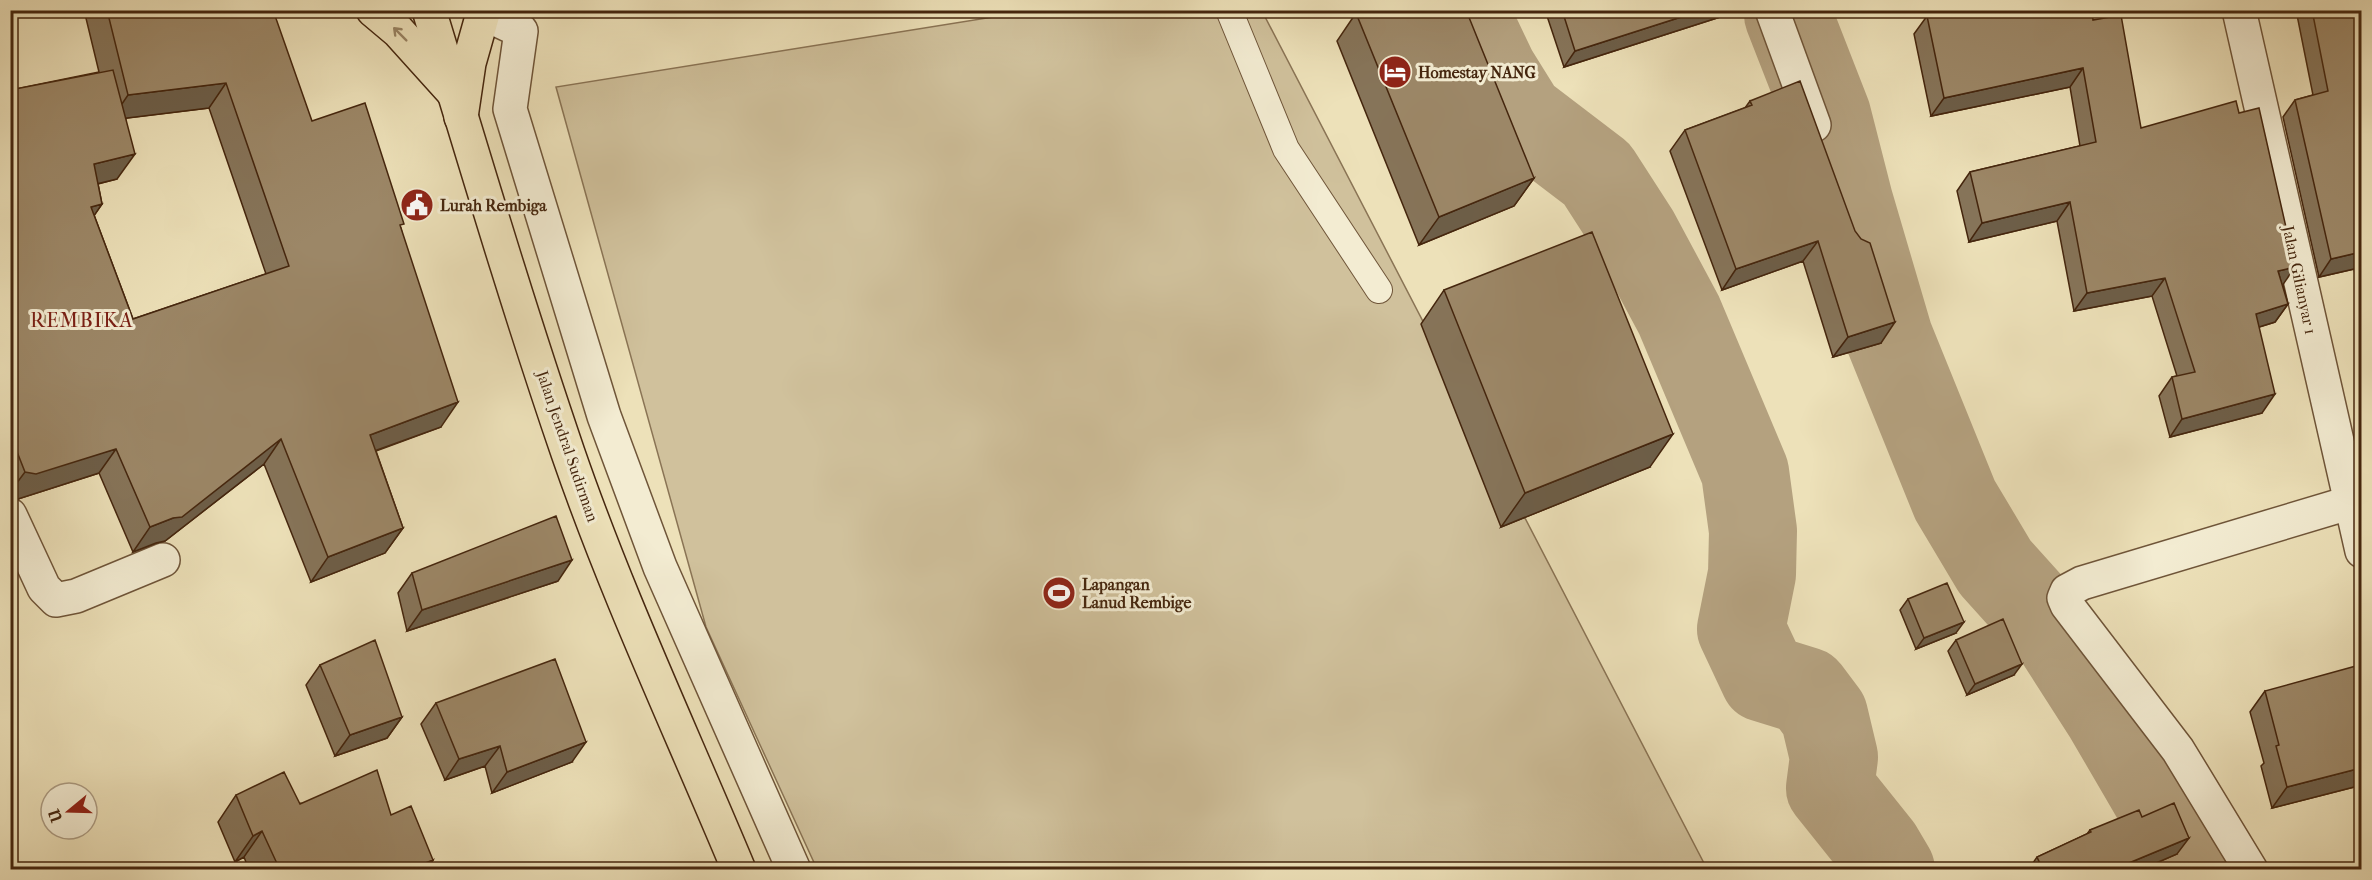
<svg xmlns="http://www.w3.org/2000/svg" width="2372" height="880" font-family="'IM FELL French Canon',serif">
<rect width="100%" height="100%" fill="#ede1b9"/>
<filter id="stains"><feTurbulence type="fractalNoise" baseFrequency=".00333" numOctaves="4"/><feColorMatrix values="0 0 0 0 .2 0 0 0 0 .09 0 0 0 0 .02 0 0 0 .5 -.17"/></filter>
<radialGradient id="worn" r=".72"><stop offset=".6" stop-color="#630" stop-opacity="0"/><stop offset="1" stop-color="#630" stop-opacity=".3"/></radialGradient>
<path fill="#d0c19c" stroke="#8a7455" stroke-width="1.5" d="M1031 11H1262L1707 869H817L706 627 556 87Z"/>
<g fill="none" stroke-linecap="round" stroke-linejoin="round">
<path stroke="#b4a17f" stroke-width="88" d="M1464 10 1493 71 1521 116 1597 174 1635 233 1679 315 1745 472 1753 531 1752 574 1741 629 1764 678 1806 691 1824 715 1834 757 1830 788 1878 848 1891 870
M1788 15 1827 115 1849 201 1889 337 1955 500 1995 567 2058 637 2108 715 2157 799 2192 870"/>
<g stroke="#6f5539" stroke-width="28">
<path id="lane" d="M1229 10 1286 149 1379 290"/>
</g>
<g stroke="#6f5539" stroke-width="36">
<path id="street" d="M1772 10 1814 125
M2239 10 2362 551
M483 13 521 31 510 109 604 416 660 567 794 870
M10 515 44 588 56 600 76 596 163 560
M2251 870 2178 750 2067 605 2064 598 2067 591 2082 583 2362 499"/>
</g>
<g stroke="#45260e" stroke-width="36">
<path id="primary" d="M373 10 398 31 453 92
M461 117 469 63 484 10"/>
</g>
<g stroke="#45260e" stroke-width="36">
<path id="highway" d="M429 10C474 158 518 307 568 453 617 595 681 731 739 870"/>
</g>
<use href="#lane" stroke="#f3ecd2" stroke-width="26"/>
<use href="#street" stroke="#f3ecd2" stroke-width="33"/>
<use href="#primary" stroke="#ede1b9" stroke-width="33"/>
<use href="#highway" stroke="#ede1b9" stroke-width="33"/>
</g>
<path fill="#867459" stroke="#45260e" stroke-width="1.5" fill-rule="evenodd" d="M84 10H158V13L312 121 401 228 441 427 376 451 403 528 385 553 311 582 264 464 165 541 156 543 133 552 99 473 18 499 10 498V90L99 72ZM209 108 266 274 133 319 94 215 102 204 98 184 117 179 126 118Z
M1545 10H1742L1564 67Z
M2296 10H2361V301L2354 269 2319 277 2283 117 2295 100 2313 95Z
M1356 13 1534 178 1514 206 1419 245 1337 41Z
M1927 16 2093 20 2141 128 2283 285 2288 304 2275 322 2259 327 2262 413 2170 437 2159 396 2172 377 2177 376 2152 296 2074 311 2057 221 1969 242 1957 191 1970 172 2080 146 2070 87 1931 116 1914 34Z
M1750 101 1881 343 1833 357 1803 261 1722 290 1670 151 1685 130 1745 108Z
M1444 290 1650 467 1501 527 1421 324Z
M412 573 558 581 407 631 398 593Z
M1908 599 1956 633 1916 649 1900 610Z
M1956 640 2014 675 1967 695 1948 651Z
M320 665 402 717 387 738 335 756 306 685Z
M2265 691 2358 786 2272 808 2261 766 2264 763 2250 712Z
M436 703 572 762 492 793 485 766 445 780 421 724Z
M236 795 391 815 433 860 426 870H249L244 857 235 862 218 822Z
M2142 817 2177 854 2140 870H2028L2037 857 2087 834 2090 830Z"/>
<path fill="#6d5e48" stroke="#45260e" stroke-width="1.5" d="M1703 10H1742L1564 67 1575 51Z
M2083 68 2070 87 1931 116 1944 98Z
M226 83 209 108 111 120 128 95Z
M135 154 117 179 76 189 94 164Z
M1534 178 1514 206 1419 245 1439 217Z
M2070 202 2057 221 1969 242 1982 223Z
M102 204 85 229 91 207Z
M1818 241 1803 261 1722 290 1736 269Z
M2361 252V258L2354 269 2319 277 2331 259Z
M2295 267 2282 286 2278 271Z
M2165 278 2152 296 2074 311 2087 293Z
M2288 304 2275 322 2243 332 2256 314Z
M1895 322 1881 343 1833 357 1848 337Z
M2275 394 2262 413 2170 437 2182 419Z
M458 402 441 427 352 459 370 435Z
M1673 434 1650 467 1501 527 1525 493Z
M281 439 264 464 165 541 156 543 133 552 150 527 173 518Z
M116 449 99 473 18 499 10 498V492L25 472Z
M403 528 385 553 311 582 328 557Z
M572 560 558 581 407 631 422 610Z
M1964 622 1956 633 1916 649 1924 638Z
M2022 664 2014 675 1967 695 1975 684Z
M402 717 387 738 335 756 350 735Z
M586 742 572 762 492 793 507 772Z
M500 746 485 766 445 780 459 759Z
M2361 768V782L2358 786 2272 808 2287 787Z
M262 831 244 857 235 862 253 836Z
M2189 838 2177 854 2140 870H2112Z
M433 860 426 870H408Z"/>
<path fill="#9c8767" stroke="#45260e" stroke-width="1.5" d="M107 10H158V13L164 10H273L312 121 365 103 404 224 400 225 458 402 370 435 403 528 328 557 281 439 182 517 173 518 150 527 116 449 36 474 25 472 10 434V90L113 70 135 154 94 164 102 204 91 207 133 319 289 266 226 83 128 95Z
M1362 10H1466L1534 178 1439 217 1356 13Z
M1562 10H1703L1575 51Z
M1950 10H2092L2093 20 2121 15 2141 128 2236 101 2239 113 2259 108 2295 267 2278 271 2288 304 2256 314 2275 394 2182 419 2172 377 2195 372 2165 278 2087 293 2070 202 1982 223 1970 172 2096 142 2083 68 1944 98 1927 16Z
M2312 10H2361V252L2331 259 2295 100 2328 91Z
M1800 81 1855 231 1861 239 1870 243 1895 322 1848 337 1818 241 1736 269 1685 130 1752 105 1750 101Z
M1592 232 1673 434 1525 493 1444 290Z
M556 516 572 560 422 610 412 573Z
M1947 583 1964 622 1924 638 1908 599Z
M2003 619 2022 664 1975 684 1956 640Z
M375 640 402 717 350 735 320 665Z
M555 659 586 742 507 772 500 746 459 759 436 703Z
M2356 666 2361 686V710L2360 711 2361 719V768L2287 787 2276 746 2279 745 2265 691Z
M377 770 391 815 411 806 433 860 408 870H280L262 831 253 836 236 795 284 772 300 804Z
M2174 803 2189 838 2112 870H2043L2037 857 2091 832 2090 830 2139 810 2142 817Z"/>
<defs><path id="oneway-shaft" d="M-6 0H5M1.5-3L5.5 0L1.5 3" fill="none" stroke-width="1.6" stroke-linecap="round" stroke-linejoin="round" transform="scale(1.5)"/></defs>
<use stroke="#998464" href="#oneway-shaft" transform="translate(400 34) rotate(-135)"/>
<defs>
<g id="hotel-disc" transform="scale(1.725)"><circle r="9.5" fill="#8f2418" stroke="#f3ecd2"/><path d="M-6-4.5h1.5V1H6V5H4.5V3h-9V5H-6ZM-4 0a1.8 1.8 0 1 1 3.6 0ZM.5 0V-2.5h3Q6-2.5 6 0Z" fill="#fff"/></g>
<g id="civic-disc" transform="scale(1.725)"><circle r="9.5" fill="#8f2418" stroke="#f3ecd2"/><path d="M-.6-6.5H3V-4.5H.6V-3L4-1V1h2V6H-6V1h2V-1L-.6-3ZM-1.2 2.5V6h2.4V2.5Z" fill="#fff"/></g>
<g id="stadium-disc" transform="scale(1.725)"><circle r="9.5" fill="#8f2418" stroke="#f3ecd2"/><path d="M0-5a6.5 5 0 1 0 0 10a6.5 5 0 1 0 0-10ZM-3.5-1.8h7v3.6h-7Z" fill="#fff"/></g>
</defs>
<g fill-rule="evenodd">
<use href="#hotel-disc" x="1395" y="72"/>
<use href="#civic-disc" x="417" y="205"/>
<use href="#stadium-disc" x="1059" y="593"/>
</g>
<g text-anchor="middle" stroke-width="6" stroke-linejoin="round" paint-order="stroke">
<g font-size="16" font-weight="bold" fill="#45260e" stroke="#f3ecd2" text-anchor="start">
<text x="1418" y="78">Homestay NANG</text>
<text x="440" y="211">Lurah Rembiga</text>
<text x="1082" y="590">Lapangan<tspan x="1082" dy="18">Lanud Rembige</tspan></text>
</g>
<g font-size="16" fill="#45260e" stroke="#f3ecd2">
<text transform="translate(2300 280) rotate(78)" y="6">Jalan Gilianyar 1</text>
<text transform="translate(568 446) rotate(71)" y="6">Jalan Jendral Sudirman</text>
</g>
<g font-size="20" letter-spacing="1.5" fill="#7a1f14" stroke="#f3ecd2">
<text x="82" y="327">REMBIKA</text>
</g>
</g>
<rect width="2372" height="880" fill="none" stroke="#ede1b9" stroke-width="36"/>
<rect x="12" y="12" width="2348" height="856" fill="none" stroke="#45260e" stroke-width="3"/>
<rect x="18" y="18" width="2336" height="844" fill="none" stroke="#45260e" stroke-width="1.5"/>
<g transform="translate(69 811) rotate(251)"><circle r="28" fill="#f3ecd2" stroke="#ad9d84" stroke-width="1.5"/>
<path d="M0-4.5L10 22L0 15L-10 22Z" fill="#8f2418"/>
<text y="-9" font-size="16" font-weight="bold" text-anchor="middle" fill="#45260e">U</text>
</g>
<rect width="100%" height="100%" filter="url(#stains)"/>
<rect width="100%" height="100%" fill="url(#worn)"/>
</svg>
